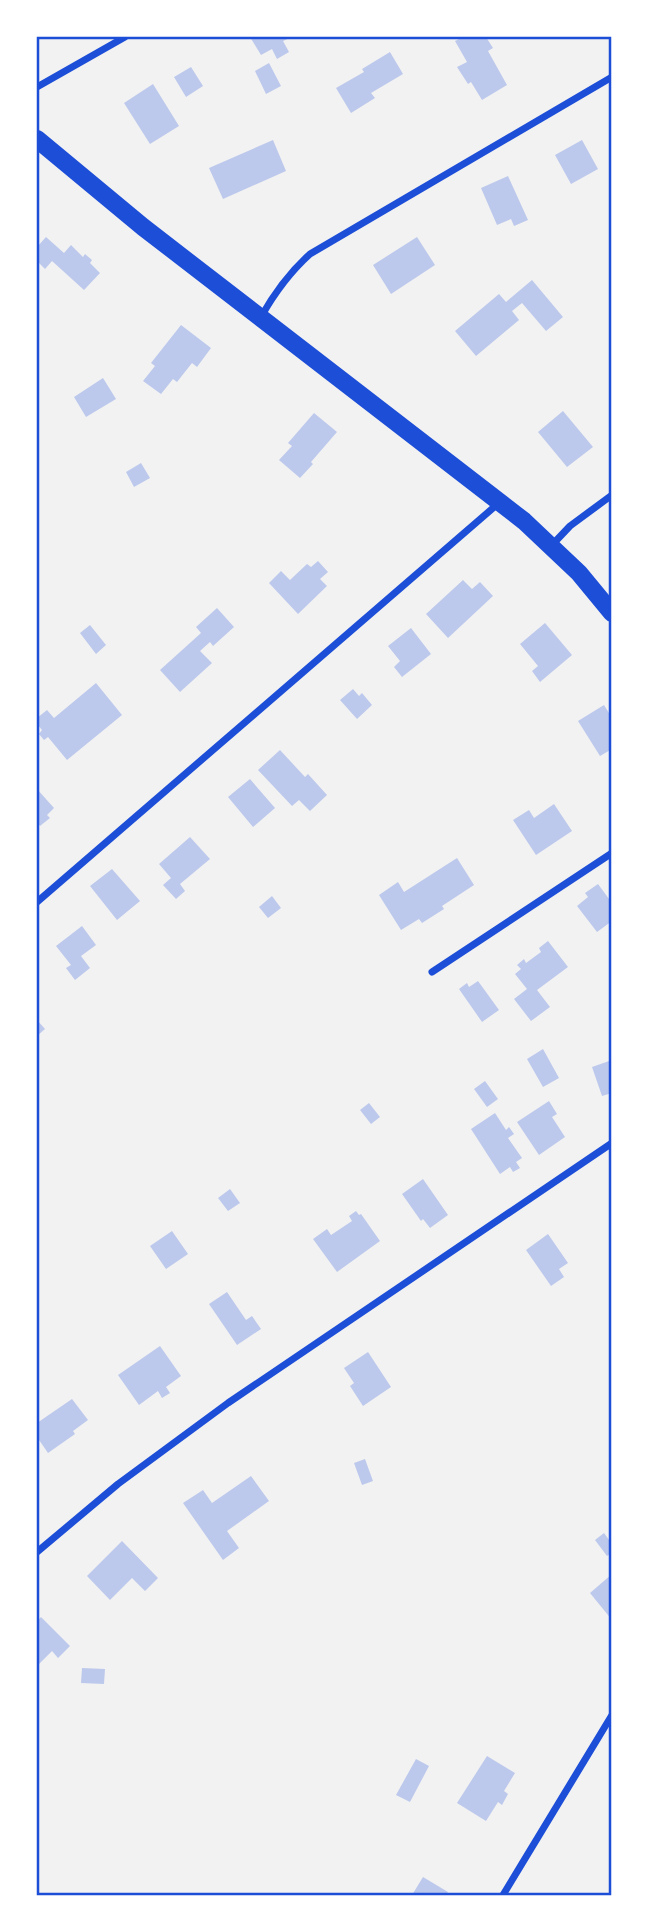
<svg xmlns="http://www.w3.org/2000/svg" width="649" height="1932" font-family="Arial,sans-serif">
<rect width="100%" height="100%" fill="#f2f2f2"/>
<path fill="#bdc9ec" d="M250 37H292L283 41 289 52 277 59 272 49 261 55Z
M463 37H486L493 48 488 51 507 85 482 100 471 82 468 84 457 67 467 62 455 41Z
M390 52 403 74 371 93 375 98 351 113 336 88 364 72 362 69Z
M269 63 281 86 266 94 255 71Z
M191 67 203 86 186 97 174 77Z
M153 84 179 126 150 144 124 103Z
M273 140 286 171 223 199 209 168Z
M582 140 598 169 571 184 555 155Z
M508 176 528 220 514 226 511 219 497 225 481 188Z
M46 237 64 253 71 245 83 257 85 254 92 260 90 263 100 273 84 290 52 261 45 269 37 261V247Z
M417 237 435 265 391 294 373 265Z
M532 280 563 317 546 331 522 303 512 311 519 320 476 356 455 331 499 294 506 302Z
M181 325 211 348 197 367 192 363 177 382 173 379 161 394 143 381 155 366 151 363Z
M103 378 116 399 86 417 74 397Z
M563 411 593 447 567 467 538 432Z
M314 413 337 432 311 462 313 464 300 478 279 460 292 446 288 443Z
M141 463 150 478 134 487 126 472Z
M318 561 328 572 320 579 327 586 298 614 269 583 281 571 290 580 307 564 311 567Z
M463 580 472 589 480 582 493 596 448 638 426 614Z
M217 608 234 627 213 646 210 642 200 651 212 663 180 692 160 670 201 633 196 627Z
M545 623 572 655 540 682 532 671 538 666 520 644Z
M90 625 106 645 96 654 80 633Z
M411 628 431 654 402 677 394 667 400 661 388 646Z
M96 683 122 715 67 760 48 737 44 740 39 734 42 730 37 724V718L47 710 54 718Z
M353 689 359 696 362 693 372 705 357 719 340 700Z
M604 705 612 718V749L600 756 578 721Z
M280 750 305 777 308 774 327 795 310 811 299 800 292 806 258 770Z
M250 779 275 808 253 827 228 797Z
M37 789 54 808 47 815 50 818 40 826 37 822Z
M554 804 572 831 536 855 513 820 529 810 534 818Z
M190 837 210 859 180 884 185 891 176 899 163 885 171 878 159 864Z
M457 858 474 885 442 906 444 909 422 923 419 919 401 930 379 895 398 882 404 892Z
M112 869 140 901 117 920 90 886Z
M598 884 612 903V921L597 932 577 906 588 897 585 893Z
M272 896 281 908 268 918 259 907Z
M82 926 96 945 81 956 90 968 75 980 66 968 71 965 56 946Z
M548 941 568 967 537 990 550 1007 531 1021 514 999 527 989 515 974 521 969 517 965 524 959 526 963 541 952 539 948Z
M478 981 499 1010 482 1022 459 989 467 983 469 987Z
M37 1020 45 1029 37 1036Z
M543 1049 559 1078 543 1087 527 1059Z
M612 1060V1093L602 1096 592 1067Z
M485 1081 498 1099 487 1107 474 1089Z
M549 1101 557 1114 552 1117 565 1137 539 1155 517 1122Z
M369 1103 380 1117 371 1124 360 1110Z
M495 1113 506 1130 509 1127 514 1134 508 1138 522 1158 516 1162 520 1168 513 1172 510 1167 500 1174 471 1129Z
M423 1179 448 1215 430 1228 423 1219 421 1221 402 1194Z
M230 1189 240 1203 228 1211 218 1198Z
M356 1211 359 1215 361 1214 380 1241 337 1272 313 1239 327 1229 331 1235 352 1221 349 1216Z
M172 1231 188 1254 166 1269 150 1246Z
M548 1234 568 1263 559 1269 564 1277 551 1286 526 1250Z
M227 1292 246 1320 252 1316 261 1329 237 1345 209 1304Z
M160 1346 181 1376 166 1387 170 1393 162 1398 158 1391 139 1405 118 1375Z
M368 1352 391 1387 363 1406 350 1386 354 1383 344 1368Z
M72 1399 88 1420 73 1431 75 1434 48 1453 37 1437V1423Z
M365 1459 373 1481 362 1485 354 1463Z
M251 1476 269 1501 227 1531 239 1548 223 1560 183 1503 203 1490 212 1503Z
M604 1533 612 1544V1553L607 1556 595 1540Z
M122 1541 158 1578 145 1591 132 1578 110 1600 87 1576Z
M612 1574V1620L590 1593Z
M41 1617 70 1646 58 1658 52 1651 37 1666V1621Z
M82 1668 105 1669 104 1684 81 1683Z
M487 1756 515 1773 504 1791 508 1794 502 1805 498 1802 486 1821 457 1803Z
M416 1759 429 1766 410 1802 396 1795Z
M423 1877 448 1892 446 1895H412Z"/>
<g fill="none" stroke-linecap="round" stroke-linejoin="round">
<path stroke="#1d4ed8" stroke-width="7" d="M37 87 125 37
M261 317C275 292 289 273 310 254L612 77
M552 545 570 526 612 495
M37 902 500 502
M432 972 612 853
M37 1552 118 1484 228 1403 612 1143
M503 1895 612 1715"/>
<path stroke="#1d4ed8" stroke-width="18" d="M37 139 143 227 524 521 579 573 612 613"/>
</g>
<rect width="649" height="1932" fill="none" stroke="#ffffff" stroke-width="77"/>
<rect x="38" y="38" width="572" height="1856" fill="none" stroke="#1d4ed8" stroke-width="2.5"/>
</svg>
